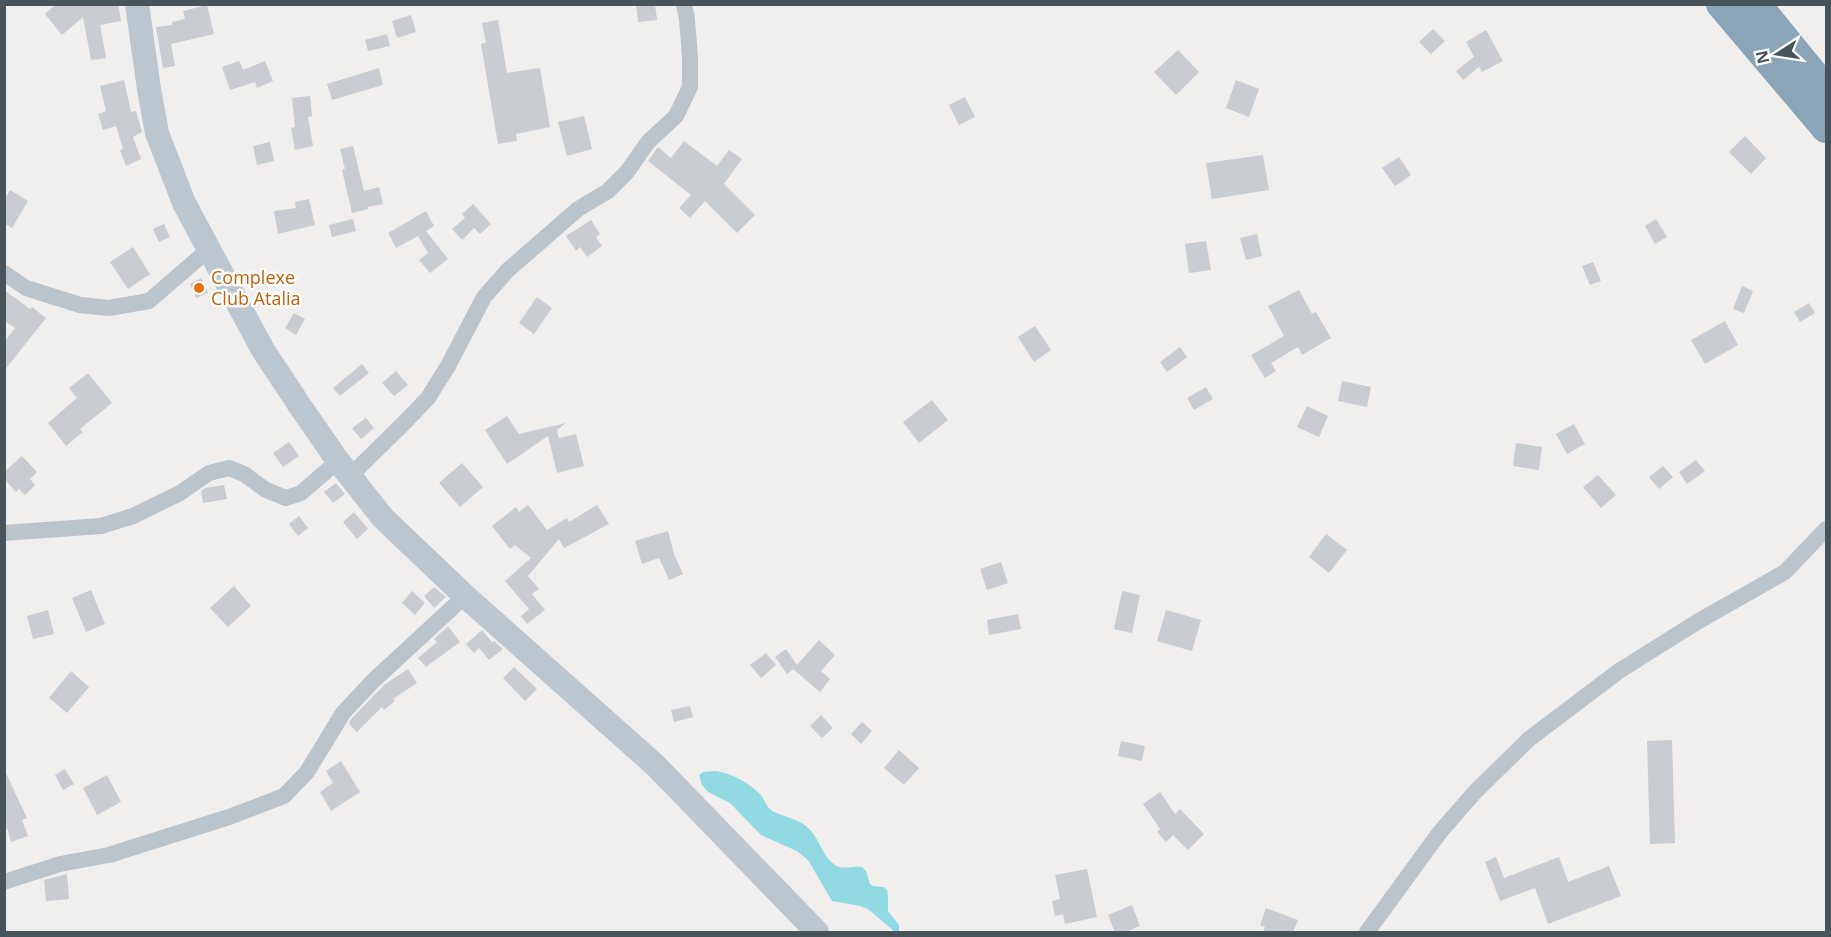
<svg xmlns="http://www.w3.org/2000/svg" width="1831" height="937" font-family="'Open Sans',sans-serif">
<rect width="100%" height="100%" fill="#f1eeee"/>
<path fill="#91dae3" d="M715 771C731 773 748 782 760 794 765 800 766 808 774 812 787 818 801 819 811 831 820 841 823 857 835 865 842 870 854 866 862 867L866 871 870 884 873 886 884 887 887 890 888 896V911L899 925V931L895 932 868 909 860 906 832 901 808 860 797 851 761 835 730 803 708 792 702 785 699 775 703 772Z"/>
<path fill="#c9ccd0" d="M56 4H118L121 21 100 25 106 58 91 60 83 17 62 35 45 14Z
M636 4H655L657 20 638 22Z
M207 5 214 34 171 44 175 66 163 68 156 27 172 25V22L185 19 183 11Z
M411 15 416 32 397 38 392 21Z
M498 20 507 73 540 68 550 127 516 134 517 141 498 144 481 44 486 43 482 23Z
M1433 29 1445 41 1431 54 1419 42Z
M1486 30 1503 61 1482 72 1479 67 1463 80 1456 71 1474 57 1466 42Z
M387 34 390 46 368 51 365 40Z
M1178 50 1199 72 1176 95 1154 72Z
M239 61 243 70 265 61 273 81 257 88 255 82 230 90 222 67Z
M379 68 383 85 332 100 327 84Z
M124 80 131 112 136 111 142 132 133 137 141 159 126 166 120 150 123 149 116 126 103 130 98 114 106 111 100 86Z
M1236 80 1259 89 1249 117 1226 108Z
M310 96 312 116 308 117 313 146 295 150 291 128 295 127 292 98Z
M965 97 975 117 959 125 949 105Z
M584 116 592 149 567 156 558 122Z
M1745 136 1766 158 1751 174 1729 152Z
M684 141 717 166 729 150 742 159 724 184 755 215 737 233 705 201 690 218 679 208 691 195 648 161 658 147 671 158Z
M270 142 274 161 257 165 253 146Z
M353 146 364 191 379 187 383 204 368 207V209L352 213 342 170 345 169 340 149Z
M1263 155 1269 190 1212 199 1206 163Z
M1399 157 1411 175 1395 186 1382 168Z
M10 190 28 201 12 228 4 223V200Z
M309 199 315 225 278 234 274 211 296 208 295 202Z
M473 204 491 224 480 234 474 228 462 240 452 229 465 218 462 214Z
M426 211 434 226 426 231 448 259 430 273 419 260 428 253 418 236 396 248 388 233Z
M353 219 356 231 332 237 329 225Z
M1656 219 1667 237 1655 244 1645 226Z
M591 220 600 234 596 237 602 246 587 257 580 247 576 251 566 236Z
M164 224 170 237 159 242 153 229Z
M1257 234 1262 256 1246 260 1240 238Z
M1206 241 1211 270 1189 273 1185 244Z
M133 247 150 274 128 289 110 262Z
M1593 262 1601 281 1590 285 1582 266Z
M201 278 208 293 196 298 190 284Z
M1742 286 1753 291 1744 313 1733 309Z
M4 290 30 309 32 307 46 318 4 371V342L15 328 4 321Z
M1299 290 1312 314 1316 312 1331 338 1302 355 1298 347 1271 363 1276 371 1265 378 1251 355 1284 336 1268 306Z
M537 297 552 308 534 334 519 323Z
M1809 303 1815 313 1800 322 1794 312Z
M294 313 305 319 296 335 285 328Z
M1725 321 1738 345 1705 364 1691 340Z
M1035 326 1051 350 1034 362 1018 337Z
M1180 347 1187 357 1167 372 1160 362Z
M362 364 369 373 340 396 333 388Z
M396 371 408 385 394 396 382 383Z
M88 373 112 403 80 429 83 432 66 446 48 423 77 398 69 388Z
M1342 381 1371 387 1367 407 1338 401Z
M1206 387 1213 399 1194 410 1187 398Z
M932 400 948 420 919 443 903 422Z
M1307 406 1328 416 1319 437 1297 427Z
M507 416 519 434 566 423 557 430 559 438 576 434 584 466 557 473 548 436 507 464 485 430Z
M366 418 374 428 361 439 352 428Z
M1574 424 1585 444 1567 454 1556 434Z
M289 442 299 456 283 467 273 453Z
M1516 443 1542 447 1539 470 1513 466Z
M22 456 37 472 30 479 35 485 25 495 19 489 16 492 4 479V472Z
M1696 460 1705 471 1687 484 1679 472Z
M462 463 483 487 460 507 439 483Z
M1663 466 1673 477 1659 489 1649 477Z
M1598 475 1616 495 1601 508 1583 487Z
M336 483 345 494 333 503 324 492Z
M224 485 227 499 203 503 201 491 205 488Z
M528 505 547 530 567 518 569 522 597 505 609 524 564 548 559 539 528 576 539 589 532 594 545 610 527 624 521 616 529 609 505 581 531 558 515 545 510 549 492 526 516 507 519 512Z
M354 512 368 529 357 539 343 522Z
M299 516 308 528 298 536 289 524Z
M668 531 674 554 683 574 669 580 659 558 642 564 635 541Z
M1326 534 1347 550 1329 573 1309 557Z
M1001 562 1008 583 987 590 980 569Z
M234 586 251 606 228 627 210 608Z
M434 587 446 597 434 608 424 596Z
M91 590 105 624 86 632 72 598Z
M412 591 425 603 415 615 402 603Z
M1122 591 1140 595 1132 633 1114 629Z
M48 610 54 634 33 639 27 616Z
M1166 610 1201 620 1192 651 1157 641Z
M1018 614 1021 629 989 635 987 620Z
M448 626 460 642 426 667 418 658 437 642 434 639Z
M482 630 492 642 494 641 503 649 489 660 479 648 474 653 466 644Z
M819 640 835 655 821 671 830 679 820 692 793 669 787 674 775 657 786 649 797 665Z
M766 653 776 665 761 678 750 665Z
M514 667 537 689 525 701 503 678Z
M408 669 417 683 393 699 395 701 384 710 382 707 357 732 349 724 351 719 384 685Z
M71 671 89 687 67 713 49 698Z
M690 706 693 717 674 722 671 710Z
M821 715 833 728 822 738 810 726Z
M862 722 872 731 861 744 851 734Z
M1672 740 1675 843 1650 844 1647 741Z
M1121 741 1145 746 1142 761 1118 756Z
M899 750 919 768 904 785 884 768Z
M341 761 360 792 331 811 320 792 333 783 326 771Z
M4 769 27 818 22 820 28 836 11 842 7 828 4 829Z
M65 769 74 784 63 790 55 775Z
M107 775 121 802 97 815 83 788Z
M1160 792 1175 814 1180 809 1204 834 1188 850 1173 835 1166 842 1157 832 1160 829 1143 804Z
M1496 857 1504 878 1559 857 1568 882 1609 866 1621 896 1548 924 1535 888 1500 901 1485 862Z
M1087 869 1097 917 1065 924 1063 914 1055 916 1052 901 1060 899 1055 875Z
M67 874 69 899 46 901 44 880Z
M1132 905 1140 926 1123 933H1115L1108 915Z
M1266 908 1298 920 1293 933H1263L1265 927 1260 925Z"/>
<g fill="none" stroke-linecap="round" stroke-linejoin="round">
<path stroke="#bbc4ca" stroke-width="16" d="M4 273 26 288 80 305 109 308 149 301 208 250
M350 476 405 422 428 398 448 366 484 297 508 270 578 209 608 191 627 172 648 142 676 116 690 87V58L687 19 684 4
M4 533 101 526 133 516 180 493 209 473 229 468 244 474 266 490 286 498 301 493 338 461
M4 882 60 864 109 855 229 817 284 796 307 772 343 713 373 681 465 596
M1367 932 1440 832 1475 792 1529 739 1619 671 1697 622 1785 572 1826 529"/>
<path stroke="#bcc6ce" stroke-width="24" d="M137 4 149 89 157 133 184 203 263 350 300 406 338 461 383 518 465 596 655 765 817 932"/>
<path stroke="#8aa5b8" stroke-width="30" d="M1721 4 1826 128
M1756 4 1826 90"/>
</g>
<circle fill="#e8710a" stroke="#fff" stroke-width="2" cx="199" cy="288" r="6"/>
<g text-anchor="middle" stroke-width="5" stroke-linejoin="round" paint-order="stroke">
<g font-size="18" fill="#c56008" stroke="#fff" text-anchor="start">
<text x="211" y="284">Complexe<tspan x="211" dy="21">Club Atalia</tspan></text>
</g>
</g>
<rect width="1831" height="937" fill="none" stroke="#48535a" stroke-width="12"/>
<g transform="translate(1777 54) rotate(258)" stroke="#ffffff" stroke-width="4.5" paint-order="stroke">
<path d="M0-4.5L10 22L0 15L-10 22Z" fill="#48535a"/>
<text y="-9" font-size="16" font-weight="bold" text-anchor="middle" fill="#48535a">N</text>
</g>
</svg>
